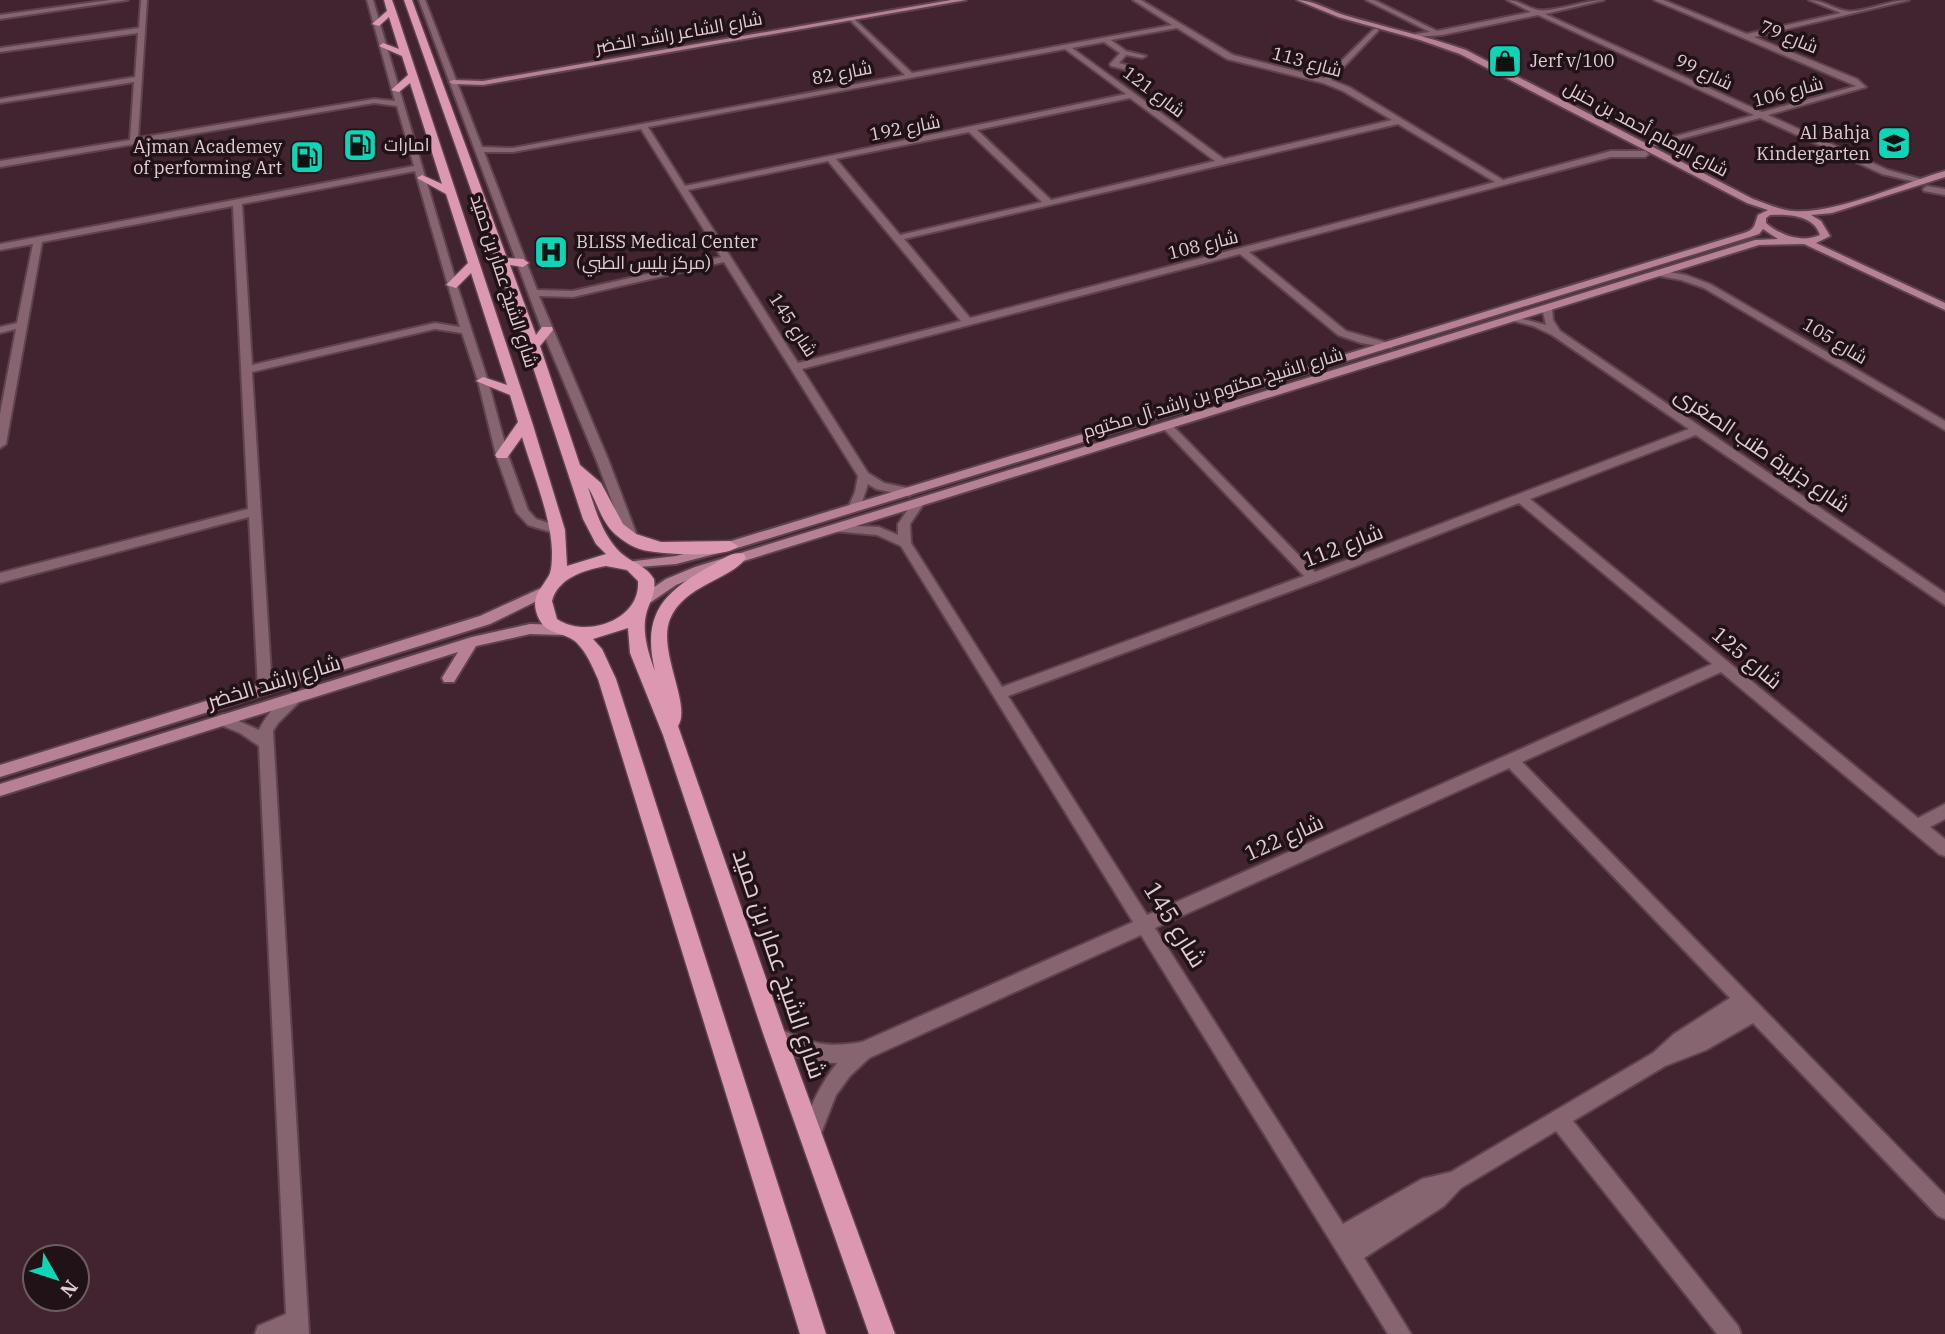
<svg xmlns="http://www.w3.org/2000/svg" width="1945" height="1334" font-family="'IBM Plex Serif',Cairo,serif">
<rect width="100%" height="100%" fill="#422430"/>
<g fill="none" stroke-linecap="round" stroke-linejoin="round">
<g stroke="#5e424d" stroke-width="4">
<path id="street" d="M110 0H128L0 19V15Z
M141 0H147L138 138 374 99 395 101 367 0H373L457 285 488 381 508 455 528 510 536 519 561 527 563 530 557 534 528 525 516 512 496 455 478 381 462 333 435 329 252 372 272 689 270 693H260L258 689 249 517 0 583V573L248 509 233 206 42 242 6 444 0 448V414L16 329 0 333V327L17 323 33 244 0 250V244L414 166 397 106 374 103 0 167V161L130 140 134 82 0 103V99L135 77 138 33 0 52V48L139 28ZM415 171 460 327 435 323 252 365 242 204Z
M419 0H425L482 147 513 148 905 75 850 20 852 17 912 73 1172 25 1133 0H1141L1233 55 1324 78 1374 29H1378V31L1331 80 1349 87 1503 180 1611 151H1645L1649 154 1645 157H1611L1249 252 1346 331 1392 344V348L1361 343 1338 335 1240 254 802 369 868 473 884 483 913 489 915 492 909 496 876 489 868 484 860 508 854 512 848 508 855 492 858 476 724 262 573 297 539 296 608 459 639 541 633 545 627 541 596 459 542 330ZM1177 28 1227 59 1323 83 1343 91 1392 120 1224 159 1072 48 1104 42 1120 53 1110 64 1111 66 1131 71 1135 69 1134 67 1119 63 1126 55 1142 58 1146 56 1126 51 1111 40ZM1065 49 1126 94 685 186 648 127ZM1130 98 1215 161 1051 200 977 130ZM1398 124 1495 182 970 318 904 239ZM641 129 721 257 573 291 537 290 484 152H513ZM969 132 1042 202 900 235 836 159ZM828 161 961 321 798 363 688 190Z
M1366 0H1374L1437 31 1531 12 1507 0C1519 0 1527 8 1538 10 1550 13 1586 0 1604 0L1545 14 1762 112 1856 86 1654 0H1663L1747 34 1841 13 1809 0C1823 0 1833 9 1847 11 1862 13 1890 0 1909 0L1754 37 1857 79 1866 87 1768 115 1888 170 1928 181 1924 184 1882 174 1760 118 1643 149V145L1754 115 1538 15 1442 35 1417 37 1415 34 1430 32Z
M1927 186 1945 189V195L1924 191 1923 189Z
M1657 270 1686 275 1710 284 1945 421V430L1704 288 1681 280 1654 275 1652 273Z
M1547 305 1552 308 1553 320 1560 331 1945 593V605L1696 435 1530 499 1918 818 1945 804V819L1930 827 1945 839V856L1939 854 1721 672 1522 762 1945 1195V1219L1938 1216 1753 1023 1706 1050 1665 1066 1573 1121 1738 1326 1741 1334H1717L1556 1131 1461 1188 1444 1206 1364 1258 1411 1334H1388L1141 935 869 1058 850 1076 836 1095 818 1141 811 1144 804 1141 801 1134C809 1108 820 1085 837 1063 818 1063 774 1055 766 1036L769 1030 775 1027C811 1042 821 1049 862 1042L1133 922 901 546 877 535 833 531 831 528 833 525 879 527 898 535V524L915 499H923L925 502 910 524 911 543 1002 687 1304 576 1163 428V424H1171L1315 572 1689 429 1552 335 1533 326 1506 319 1511 316 1546 325 1542 308ZM1519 503 1712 664 1147 915 1008 696 1318 581ZM1509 768 1730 998 1674 1034 1653 1053 1451 1172 1422 1179 1343 1224 1155 928Z
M294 692 299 694 301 698 299 702 278 723 273 731 309 1334H255L258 1326 286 1314 259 746 240 733 218 724 216 720 218 716 223 714 259 730C266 716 279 698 294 692Z"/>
</g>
<g stroke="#5e424d" stroke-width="4">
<path id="secondary" d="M951 0H966L483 85 453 84 449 82 453 80 483 81Z
M1297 0C1313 0 1328 10 1344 15 1384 27 1426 36 1466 50L1753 199C1767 204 1780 210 1794 211 1836 214 1903 183 1945 171V177L1832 213 1811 215 1821 221 1830 236 1816 243 1945 303V310L1804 244 1759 245 705 573 676 585 651 602H641L639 599 641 596 666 579 695 567 1755 240 1778 239 1763 229 1759 234 1750 237 734 549 676 564 627 568 626 565 627 562 676 556 728 542 1744 233C1756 229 1754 225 1758 215L1768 210 1747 203 1460 54 1420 40 1338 17ZM1770 215C1788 214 1814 215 1820 235 1802 243 1781 236 1766 223V218Z
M548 585 555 590 553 593 490 624 0 777V765L480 616Z
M530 624 562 625 569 630 562 635 530 634 476 646 454 682H444L442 678 458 652 0 796V784L472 637Z"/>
</g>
<g stroke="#5e424d" stroke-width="3">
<path id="primary" d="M384 0H392L396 11 532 422 565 530 567 566 606 554 596 544 583 519 526 346 404 0H412L507 258 523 259 529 263 523 267 510 265 536 335 542 327H552L553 330 540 346 580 465 601 483 623 524 636 534 661 542 730 541 738 546C728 559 660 554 643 550 632 547 623 541 615 534 601 521 597 502 588 487 596 512 605 544 629 559 639 565 647 568 654 579 656 593 651 599 647 611 641 630 648 653 655 671 641 612 665 591 714 564 723 559 733 551 744 554L746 558C730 580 684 585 670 619 657 651 692 705 678 726L786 1036 895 1334H869L764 1036 663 735 630 653 628 628 593 639 602 649 616 679 826 1334H800L598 679C592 666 587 653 576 642 562 630 543 637 536 611 532 596 541 589 548 577 552 572 552 559 552 551 551 516 532 471 522 437L507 458H497L495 455 518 422 510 395 476 381 483 377 507 385 471 273 456 288 446 285 468 263 446 194 417 178 422 175 442 184 410 83 399 92 391 90 408 75 402 56 379 46 383 43 399 49 389 17 379 26 372 24 387 11ZM606 566 627 570 638 581C641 620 586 639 557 619L552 601C558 578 584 570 606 566Z"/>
</g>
<use href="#street" fill="#866470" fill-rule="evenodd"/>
<use href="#secondary" fill="#b68194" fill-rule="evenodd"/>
<use href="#primary" fill="#dc98b0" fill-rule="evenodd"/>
</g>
<defs>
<g id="shop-square" transform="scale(1.75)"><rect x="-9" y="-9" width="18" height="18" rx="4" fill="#0ed5b5" stroke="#201217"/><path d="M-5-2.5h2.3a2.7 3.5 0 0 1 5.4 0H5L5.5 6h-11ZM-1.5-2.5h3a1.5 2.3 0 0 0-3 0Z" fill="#111"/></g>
<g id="school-square" transform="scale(1.75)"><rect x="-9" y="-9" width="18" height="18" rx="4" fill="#0ed5b5" stroke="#201217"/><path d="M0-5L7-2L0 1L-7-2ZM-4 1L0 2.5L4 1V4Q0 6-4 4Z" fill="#111"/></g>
<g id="fuel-square" transform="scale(1.75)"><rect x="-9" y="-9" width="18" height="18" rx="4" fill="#0ed5b5" stroke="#201217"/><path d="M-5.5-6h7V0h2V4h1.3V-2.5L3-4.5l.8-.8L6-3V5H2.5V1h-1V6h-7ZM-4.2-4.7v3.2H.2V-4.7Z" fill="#111"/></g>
<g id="hospital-square" transform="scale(1.75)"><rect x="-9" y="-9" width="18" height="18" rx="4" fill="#0ed5b5" stroke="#201217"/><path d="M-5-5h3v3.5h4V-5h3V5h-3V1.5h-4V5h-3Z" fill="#111"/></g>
</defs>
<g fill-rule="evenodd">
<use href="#shop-square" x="1505" y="61"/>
<use href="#school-square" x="1894" y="143"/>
<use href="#fuel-square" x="360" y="145"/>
<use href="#fuel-square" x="307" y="157"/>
<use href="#hospital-square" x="551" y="252"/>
</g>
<g text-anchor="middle" stroke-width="7" stroke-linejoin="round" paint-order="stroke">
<g font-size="18" fill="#e0ccd2" stroke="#201217">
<text transform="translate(679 33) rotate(-10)" y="6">شارع الشاعر راشد الخضر</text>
<text transform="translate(1789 37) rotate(22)" y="6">شارع 79</text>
<text transform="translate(1307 62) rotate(15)" y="6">شارع 113</text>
<text transform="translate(1704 72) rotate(25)" y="6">شارع 99</text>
<text transform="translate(842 73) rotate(-11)" y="6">شارع 82</text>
<text transform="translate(1154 92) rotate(37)" y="6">شارع 121</text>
<text transform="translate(1788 92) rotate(-15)" y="6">شارع 106</text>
<text transform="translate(905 128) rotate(-11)" y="6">شارع 192</text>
<text transform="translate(1646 129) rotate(28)" y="6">شارع الإمام أحمد بن حنبل</text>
<text transform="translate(1203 245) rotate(-14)" y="6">شارع 108</text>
<text transform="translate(504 281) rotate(72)" y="6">شارع الشيخ عمار بن حميد</text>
<text transform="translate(793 325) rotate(57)" y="6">شارع 145</text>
<text transform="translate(1835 341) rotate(31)" y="6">شارع 105</text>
<text transform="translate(1213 393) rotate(-17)" y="6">شارع الشيخ مكتوم بن راشد آل مكتوم</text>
</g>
<g font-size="18" fill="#e0ccd2" stroke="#201217" text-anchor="start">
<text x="1530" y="67">Jerf v/100</text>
<text x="1870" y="139" text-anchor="end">Al Bahja<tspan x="1870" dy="21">Kindergarten</tspan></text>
<text x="384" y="151">امارات</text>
<text x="282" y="153" text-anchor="end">Ajman Academey<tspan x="282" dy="21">of performing Art</tspan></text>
<text x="576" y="248">BLISS Medical Center<tspan x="576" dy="21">(مركز بليس الطبي)</tspan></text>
</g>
<g font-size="21" fill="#e0ccd2" stroke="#201217">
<text transform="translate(1762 450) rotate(34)" y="7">شارع جزيرة طنب الصغرى</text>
<text transform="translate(1343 546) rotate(-21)" y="7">شارع 112</text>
<text transform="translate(1747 658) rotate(40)" y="7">شارع 125</text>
<text transform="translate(274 682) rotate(-17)" y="7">شارع راشد الخضر</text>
<text transform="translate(1284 838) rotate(-24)" y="7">شارع 122</text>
</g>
<g font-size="24" fill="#e0ccd2" stroke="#201217">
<text transform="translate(1175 925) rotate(58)" y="8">شارع 145</text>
<text transform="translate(779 964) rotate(71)" y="8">شارع الشيخ عمار بن حميد</text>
</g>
</g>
<g transform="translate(56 1278) rotate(129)"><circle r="33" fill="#201217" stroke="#6d5c62" stroke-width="2"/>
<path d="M0-5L12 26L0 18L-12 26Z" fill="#0ed5b5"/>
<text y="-10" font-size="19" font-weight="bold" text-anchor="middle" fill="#e0ccd2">N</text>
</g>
</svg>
